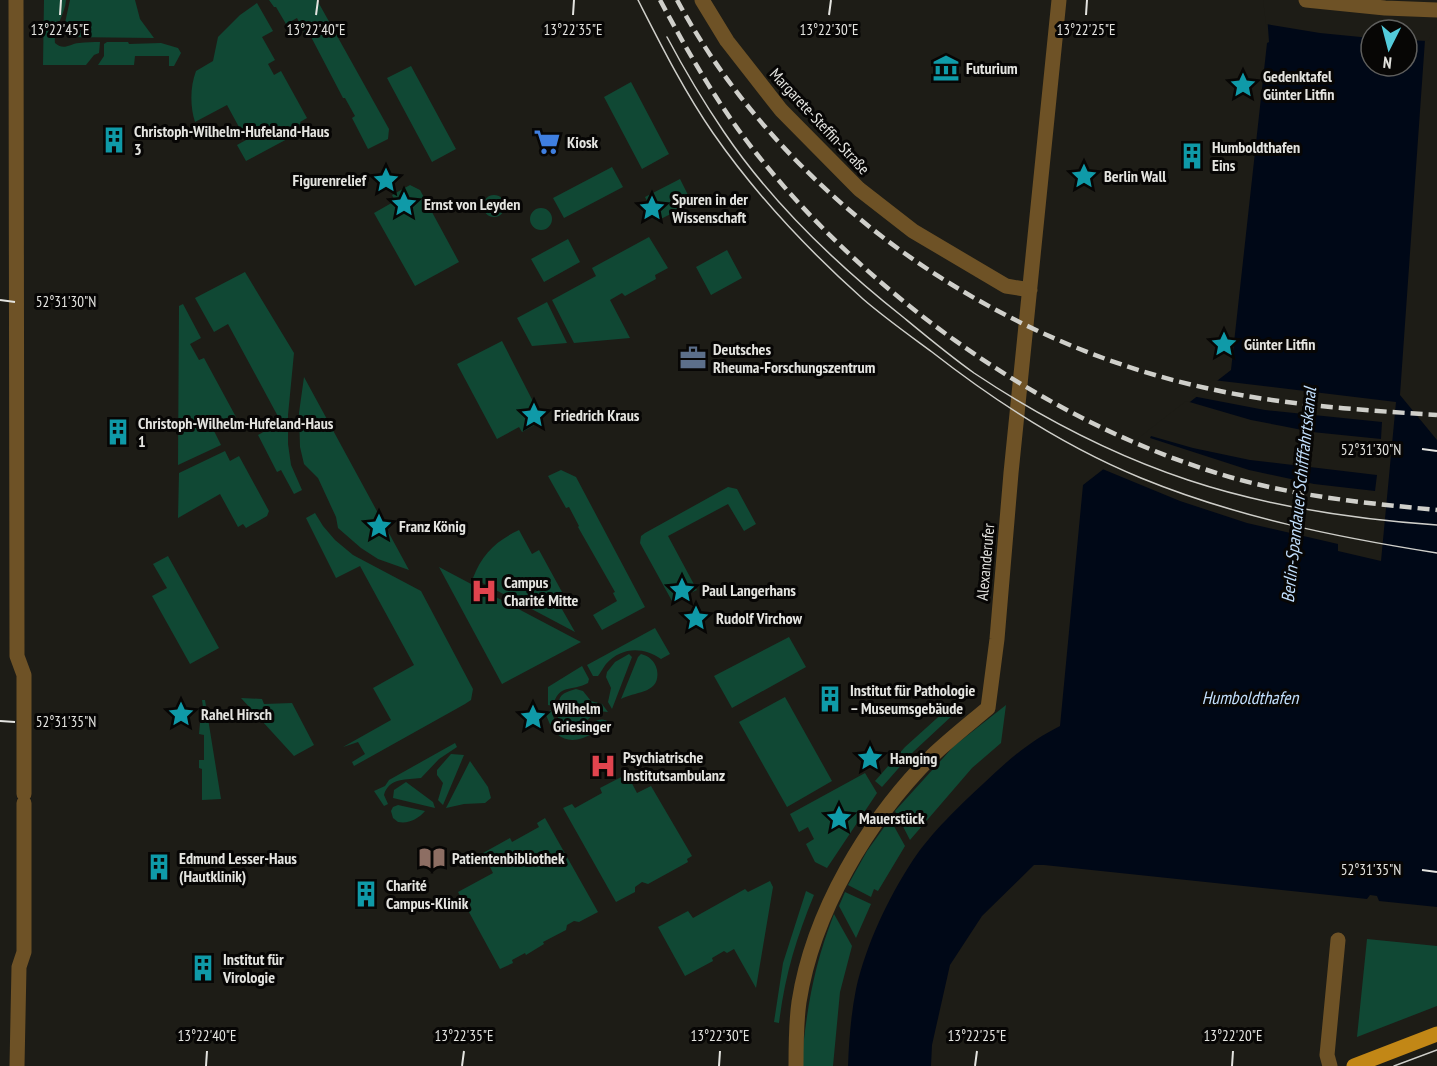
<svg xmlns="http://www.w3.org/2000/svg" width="1437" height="1066" font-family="'PT Sans Narrow',sans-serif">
<rect width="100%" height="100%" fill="#1d1c16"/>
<path fill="#104834" d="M44 0H66C65 15 53 29 55 43 64 51 69 44 79 43 86 42 93 42 100 42L99 53 94 55 86 65H43Z
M70 0H135L140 19 154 38 69 37 63 32Z
M269 0H317L389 129 388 139 368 149 352 118 355 116 345 98H343L309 33 305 34 297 18 286 24 276 7H274Z
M257 3 273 31 262 37 275 60 268 64 274 75 281 71 307 118 300 122 304 130 246 161 237 145 246 140 227 105 195 122C190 106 190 87 196 71L213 61 218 37 240 15Z
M107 42H128L129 44 161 43 178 48 181 53 174 66H169V56H135L134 65H98L104 56V44Z
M411 66 456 149 432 162 387 78Z
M631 82 669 154 642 169 604 97Z
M612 167 623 187 564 218 553 198Z
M680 179 692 203 657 221 645 197Z
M410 185 420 190 459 262 415 286 374 213 395 201 392 195Z
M483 206a11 11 0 1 1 22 0a11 11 0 1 1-22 0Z
M530 219a11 11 0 1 1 22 0a11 11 0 1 1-22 0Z
M649 237 668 268 655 275 656 279 625 296 622 293 610 300 630 338 574 343 552 300 596 276 592 268Z
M568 239 580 262 544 282 531 259Z
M727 250 742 278 711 295 696 267Z
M245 272 294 353 288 415V444L291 465 302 490 294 494 281 470 277 472 258 435 281 422 228 324 214 332 195 298Z
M547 302 567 343 532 346 517 318Z
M183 304 201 338 190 344 199 360 204 358 236 417 213 429 221 445 178 465 179 306Z
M502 341 541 417 538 423 522 432 519 427 497 439 457 364Z
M304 377 409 570 378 559 361 548 338 528 336 517 318 478 304 464 300 447 299 413Z
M225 451 230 461 239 456 269 511 267 516 246 528 243 524 238 527 220 494 178 518 179 473Z
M561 470 576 477 645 607 602 630 593 615 617 601 613 593 615 592 578 527 579 526 569 507 566 508 548 476Z
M728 487 737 489 756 524 744 531 728 504 668 536 697 590 672 601 640 543 641 536 645 533Z
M315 513 323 526 335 540 353 555 421 591 473 689 471 700 465 704 354 766 352 762 365 754 358 742 343 747 391 720 373 688 414 665 360 566 336 578 306 518Z
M519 530 532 554 539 550 562 592 555 597 575 632 473 578C482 554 496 541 519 530Z
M168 556 219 648 190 664 152 596 167 588 153 564Z
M439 567 581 642 502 684Z
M655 628 670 654 661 659C643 646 621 647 606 664 603 668 601 672 598 676H593L587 665Z
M789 637 806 667 732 708 714 676Z
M629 654 632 657 612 709 608 702 611 688 606 677 607 672 615 662Z
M641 654C649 656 655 661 657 670 661 694 635 691 621 699L638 657Z
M582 666 589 679 588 683C571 692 559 683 553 706L548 705V687Z
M576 689 583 691 591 701 602 704 608 712 559 707C557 694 566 692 576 689Z
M785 697 832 781 787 807 739 722Z
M241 698 262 699 264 704 292 703 314 745 294 756Z
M202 700H205L221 799 202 800V769L199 768V760H204V735L199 734 200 723 205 722Z
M956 701 955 713 912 753 882 787 875 781 905 747Z
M1006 705 1001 743 972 768 910 840 895 811 954 746Z
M551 710 557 727C584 744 593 709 610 723 595 732 574 749 557 734 551 729 548 719 545 713Z
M560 712 593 715 583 724 571 729C563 727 557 723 558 714Z
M455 743 457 747 439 759 421 778C407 780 389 777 384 795L388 804 384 806 374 791 385 786 389 780Z
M451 754 464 755 443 805 438 800 443 783 437 775V770Z
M470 761 488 787 491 798 485 803 464 804 446 808Z
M865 773 877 793 827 868 815 862 806 844 814 839 808 827 799 832 790 814Z
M627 774 637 793 651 786 692 856 687 859 688 862 648 884 642 882 635 887V892L616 902 563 808 572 804 575 808 602 793 600 788Z
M406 782 433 802 435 808 393 798 394 790Z
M398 805 425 811C418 819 409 824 398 822L393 818 391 811 393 807Z
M545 818 598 912 579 922 574 921 567 925 566 930 543 942 544 944 526 955 525 953 512 960 513 963 500 969 458 892 493 873 483 853 510 838 512 842 539 827 537 823Z
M890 819 905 846 878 891 874 889 871 897 848 885 867 851Z
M770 881 773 887 756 988 734 949 727 953 724 951 712 958 713 961 685 976 658 927 688 911 693 918 745 889 748 892Z
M806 891 814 895C796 939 785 975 779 1023L774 1022 783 963Z
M845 892 871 904 856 938 839 906Z
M834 914 852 946 840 992 833 1066H801C807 1008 813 968 834 914Z
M1367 939 1437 946V1006L1357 1037Z"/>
<path fill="#000817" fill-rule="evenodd" d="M1266 0H1437L1425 40 1400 395 1437 440V907L1379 901 1377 896 1370 895 1367 899 1044 865H1034L982 916 950 965 932 1045 931 1066H848C849 1040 851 1014 856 989 866 945 888 898 913 860 931 833 960 805 984 783 1008 760 1030 741 1060 726L1083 485 1231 370 1267 43 1269 42ZM1371 30H1407V66H1371Z"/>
<path fill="#1d1c16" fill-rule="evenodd" d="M1263 0H1437V24L1428 41 1407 40V30H1371V38L1320 33 1266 24Z
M1213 380 1396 402 1381 561 1338 551V544L1247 523 1180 501 1100 468 1186 401 1251 420 1282 426 1312 432 1381 439 1382 422 1265 410 1192 396ZM1151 436 1193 448 1250 460 1377 475 1375 491 1314 484 1249 470 1150 438Z"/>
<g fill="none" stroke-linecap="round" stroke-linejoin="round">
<path stroke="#6e5226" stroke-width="15" d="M16 0 17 656 24 675V794
M702 0 727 41 781 110 859 189 913 231 1006 286 1030 290
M1306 0 1385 8 1437 10
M17 1066 19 967 24 952V803
M796 1066C796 1045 796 1023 799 1002 813 912 868 820 932 756 950 739 969 724 988 708L997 639 1011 473 1059 0
M1330 1066 1327 1055 1338 940"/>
<path stroke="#c28716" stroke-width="15" d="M1354 1066 1437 1034"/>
<path stroke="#cfcfca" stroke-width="1.5" d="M638 0C661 45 684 91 713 133 756 195 807 249 863 299 885 318 909 335 932 352 996 402 1065 447 1141 478 1236 517 1336 537 1437 553
M667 37C684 69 703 101 724 132 772 203 836 264 903 317 926 336 950 356 974 373 1040 417 1113 455 1188 480 1269 507 1352 519 1437 525
M1394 1066 1437 1050"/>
<path stroke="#cfcfca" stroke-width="4.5" stroke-dasharray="12 6" stroke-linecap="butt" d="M660 0C689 54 718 105 756 153 870 297 1045 421 1220 474 1291 496 1364 503 1437 510
M677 0C784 197 988 340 1206 388 1281 405 1360 410 1437 415"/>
</g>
<path fill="none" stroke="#e4e4e0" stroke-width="2" d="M60 15 61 0M316 15 318 0M573 15 574 0M829 15 831 0M1086 15 1087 0M0 300 15 302M1422 449 1437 451M0 721 15 722M1422 870 1437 872M206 1066 207 1051M462 1066 464 1051M719 1066 720 1051M975 1066 977 1051M1232 1066 1233 1051"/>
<defs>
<g id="museum-bare" transform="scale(2.07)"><path d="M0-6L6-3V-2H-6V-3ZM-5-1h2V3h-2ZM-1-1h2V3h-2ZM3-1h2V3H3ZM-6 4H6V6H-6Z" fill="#0f9aa8" stroke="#070605" stroke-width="2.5" paint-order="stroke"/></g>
<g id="sight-bare" transform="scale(2.07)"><path d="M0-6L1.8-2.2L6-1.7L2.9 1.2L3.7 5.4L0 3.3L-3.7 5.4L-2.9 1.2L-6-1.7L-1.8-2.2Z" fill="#0f9aa8" stroke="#070605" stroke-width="2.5" paint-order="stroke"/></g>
<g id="building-bare" transform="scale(2.07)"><path d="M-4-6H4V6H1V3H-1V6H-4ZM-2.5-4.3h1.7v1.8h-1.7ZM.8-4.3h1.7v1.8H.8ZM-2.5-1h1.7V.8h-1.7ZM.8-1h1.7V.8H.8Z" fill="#0f9aa8" stroke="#070605" stroke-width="2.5" paint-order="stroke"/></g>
<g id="supermarket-bare" transform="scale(2.07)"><path d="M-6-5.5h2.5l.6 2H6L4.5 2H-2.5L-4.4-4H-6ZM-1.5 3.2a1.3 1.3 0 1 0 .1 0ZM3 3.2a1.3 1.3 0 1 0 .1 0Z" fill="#3f7fe0" stroke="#070605" stroke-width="2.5" paint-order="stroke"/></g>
<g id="office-bare" transform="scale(2.07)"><path d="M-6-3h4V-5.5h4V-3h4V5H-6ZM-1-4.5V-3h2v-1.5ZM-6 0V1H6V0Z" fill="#5c6f8a" stroke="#070605" stroke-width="2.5" paint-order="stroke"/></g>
<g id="hospital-bare" transform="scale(2.07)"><path d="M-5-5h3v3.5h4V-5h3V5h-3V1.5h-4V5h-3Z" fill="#e0444e" stroke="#070605" stroke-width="2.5" paint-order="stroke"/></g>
<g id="library-bare" transform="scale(2.07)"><path d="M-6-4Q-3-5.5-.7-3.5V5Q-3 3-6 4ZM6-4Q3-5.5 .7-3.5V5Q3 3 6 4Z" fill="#8d6e63" stroke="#070605" stroke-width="2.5" paint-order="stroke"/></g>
</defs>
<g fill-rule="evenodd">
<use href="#museum-bare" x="946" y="68"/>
<use href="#sight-bare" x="1243" y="85"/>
<use href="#building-bare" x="114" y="140"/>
<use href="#supermarket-bare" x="547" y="142"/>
<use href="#building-bare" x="1192" y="156"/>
<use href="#sight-bare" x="1084" y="176"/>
<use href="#sight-bare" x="386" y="180"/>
<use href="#sight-bare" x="404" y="204"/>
<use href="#sight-bare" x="652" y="208"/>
<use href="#sight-bare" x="1224" y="344"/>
<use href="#office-bare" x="693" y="358"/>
<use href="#sight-bare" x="534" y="415"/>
<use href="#building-bare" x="118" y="432"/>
<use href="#sight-bare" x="379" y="526"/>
<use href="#sight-bare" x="682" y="590"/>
<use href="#hospital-bare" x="484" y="591"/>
<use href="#sight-bare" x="696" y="618"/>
<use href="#building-bare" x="830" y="699"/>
<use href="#sight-bare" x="181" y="714"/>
<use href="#sight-bare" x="533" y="717"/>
<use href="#sight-bare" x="870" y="758"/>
<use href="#hospital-bare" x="603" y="766"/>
<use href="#sight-bare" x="839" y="818"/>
<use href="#library-bare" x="432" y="858"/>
<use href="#building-bare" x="159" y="867"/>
<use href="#building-bare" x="366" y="894"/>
<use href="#building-bare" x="203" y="968"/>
</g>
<g text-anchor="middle" stroke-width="6" stroke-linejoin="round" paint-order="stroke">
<g font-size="16" font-weight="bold" fill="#e4e4e0" stroke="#070605" text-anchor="start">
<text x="966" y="74">Futurium</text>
<text x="1263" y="82">Gedenktafel<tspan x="1263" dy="18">Günter Litfin</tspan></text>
<text x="134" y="137">Christoph-Wilhelm-Hufeland-Haus<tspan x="134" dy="18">3</tspan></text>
<text x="567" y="148">Kiosk</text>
<text x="1212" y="153">Humboldthafen<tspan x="1212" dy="18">Eins</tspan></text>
<text x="1104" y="182">Berlin Wall</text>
<text x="366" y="186" text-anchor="end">Figurenrelief</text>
<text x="672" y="205">Spuren in der<tspan x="672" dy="18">Wissenschaft</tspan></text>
<text x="424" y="210">Ernst von Leyden</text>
<text x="1244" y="350">Günter Litfin</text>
<text x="713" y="355">Deutsches<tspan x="713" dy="18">Rheuma-Forschungszentrum</tspan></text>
<text x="554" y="421">Friedrich Kraus</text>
<text x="138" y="429">Christoph-Wilhelm-Hufeland-Haus<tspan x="138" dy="18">1</tspan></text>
<text x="399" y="532">Franz König</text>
<text x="504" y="588">Campus<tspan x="504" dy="18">Charité Mitte</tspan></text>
<text x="702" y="596">Paul Langerhans</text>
<text x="716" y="624">Rudolf Virchow</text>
<text x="850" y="696">Institut für Pathologie<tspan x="850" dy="18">– Museumsgebäude</tspan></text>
<text x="553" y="714">Wilhelm<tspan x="553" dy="18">Griesinger</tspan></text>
<text x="201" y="720">Rahel Hirsch</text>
<text x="623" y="763">Psychiatrische<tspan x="623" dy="18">Institutsambulanz</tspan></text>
<text x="890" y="764">Hanging</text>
<text x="859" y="824">Mauerstück</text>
<text x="179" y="864">Edmund Lesser-Haus<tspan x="179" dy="18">(Hautklinik)</tspan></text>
<text x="452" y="864">Patientenbibliothek</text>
<text x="386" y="891">Charité<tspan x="386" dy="18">Campus-Klinik</tspan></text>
<text x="223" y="965">Institut für<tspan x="223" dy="18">Virologie</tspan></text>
</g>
<g font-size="16" fill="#e4e4e0" stroke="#070605">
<text transform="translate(820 121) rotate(47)" y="6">Margarete-Steffin-Straße</text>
<text transform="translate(985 562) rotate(-85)" y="6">Alexanderufer</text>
</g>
<g font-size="18" font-style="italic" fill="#c1defc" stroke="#070605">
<text transform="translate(1299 495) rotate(-84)" y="6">Berlin-Spandauer Schifffahrtskanal</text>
<text x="1250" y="704">Humboldthafen</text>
</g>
</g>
<g font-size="15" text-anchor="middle" fill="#e4e4e0" stroke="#070605" stroke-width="6" stroke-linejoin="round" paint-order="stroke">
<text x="60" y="35">13°22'45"E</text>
<text x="316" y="35">13°22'40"E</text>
<text x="573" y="35">13°22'35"E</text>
<text x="829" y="35">13°22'30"E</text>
<text x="1086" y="35">13°22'25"E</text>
<text x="66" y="307">52°31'30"N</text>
<text x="1371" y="455">52°31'30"N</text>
<text x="66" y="727">52°31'35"N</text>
<text x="1371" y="875">52°31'35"N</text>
<text x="207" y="1041">13°22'40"E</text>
<text x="464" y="1041">13°22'35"E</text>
<text x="720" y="1041">13°22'30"E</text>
<text x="977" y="1041">13°22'25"E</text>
<text x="1233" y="1041">13°22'20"E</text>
</g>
<g transform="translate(1389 48) rotate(186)"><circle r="28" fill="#070605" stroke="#5f5f5d" stroke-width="1.5"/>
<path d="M0-4.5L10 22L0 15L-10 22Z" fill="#53cbdb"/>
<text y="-9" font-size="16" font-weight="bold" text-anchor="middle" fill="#e4e4e0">N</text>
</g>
</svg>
